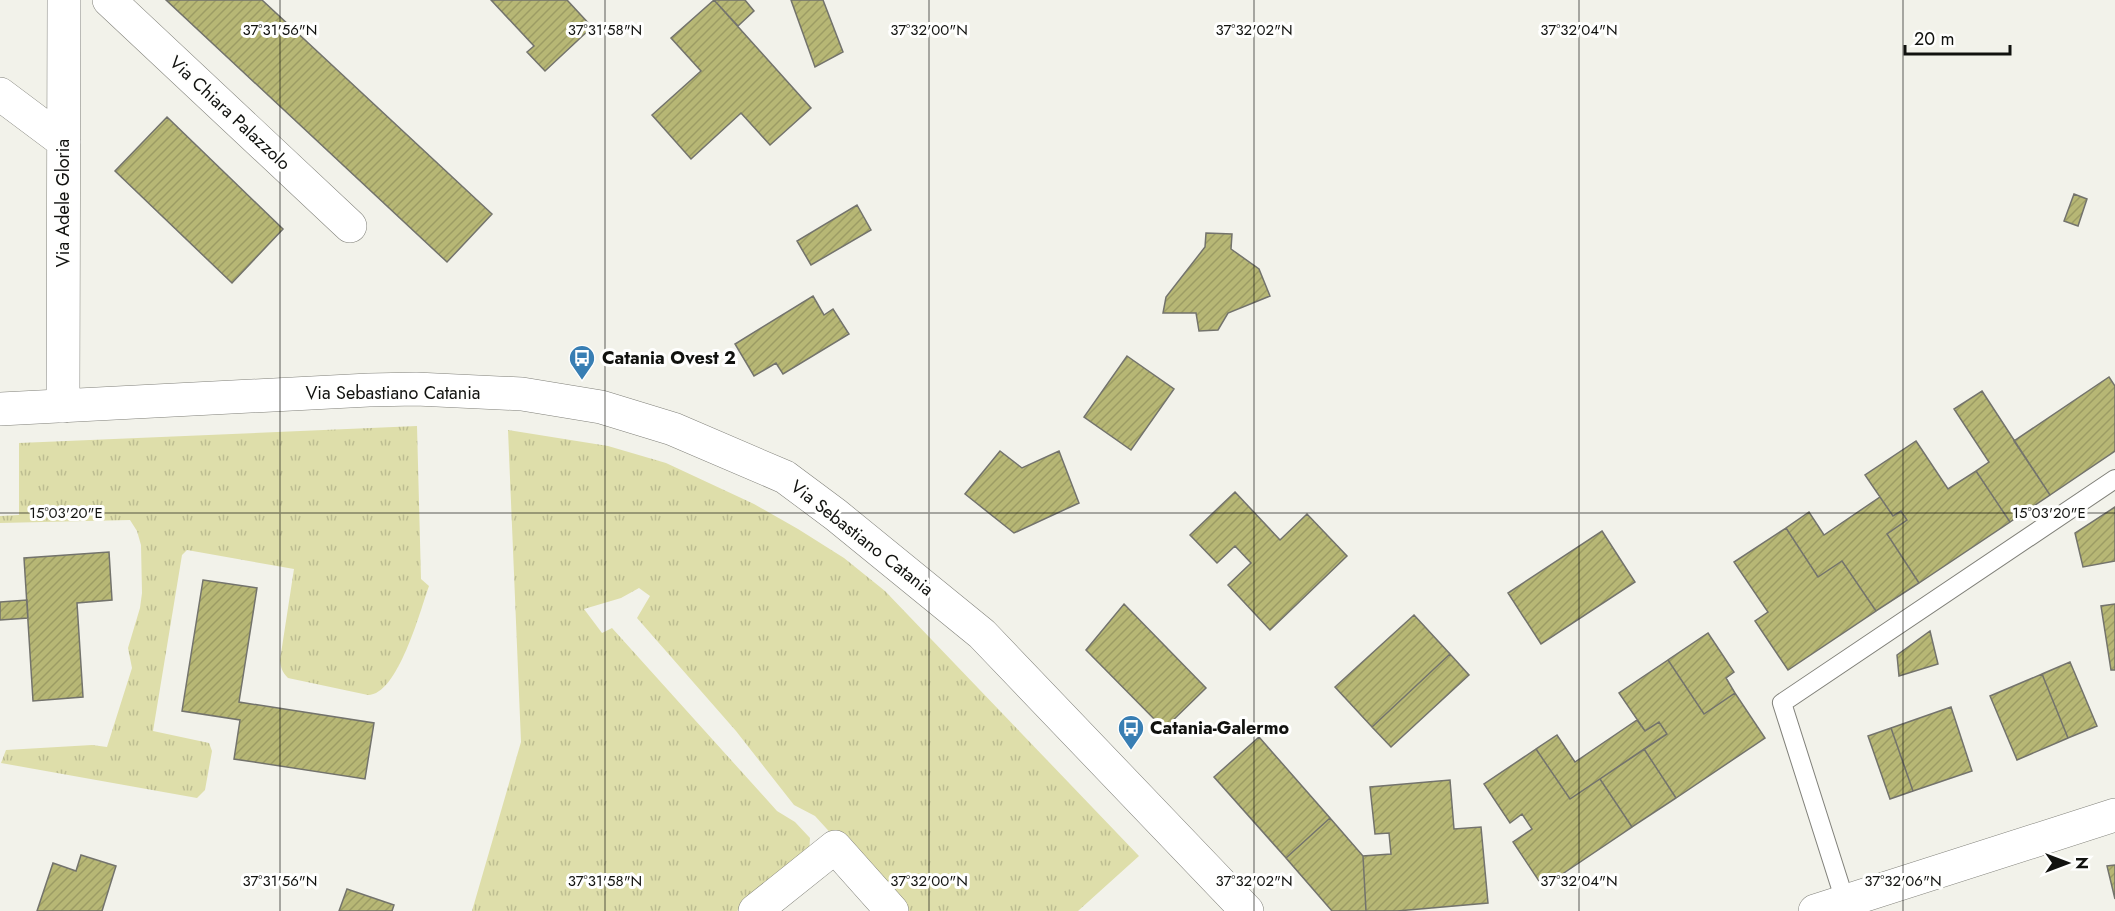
<svg xmlns="http://www.w3.org/2000/svg" width="2115" height="911" font-family="Jost,sans-serif">
<defs>
<pattern id="grass-tufts" width="24" height="20" patternUnits="userSpaceOnUse" patternTransform="scale(1.5)"><rect width="24" height="20" fill="#dedeaa"/><path d="M3 7l-1-3M5 7V3M7 7l1-3M15 17l-1-3M17 17v-4M19 17l1-3" fill="none" stroke="#bdbd91"/></pattern>
<pattern id="building-hatch" width="6" height="6" patternUnits="userSpaceOnUse" patternTransform="scale(1.5)"><rect width="6" height="6" fill="#b7b775"/><path d="M-1 1l2-2M0 6l6-6M5 7l2-2" fill="none" stroke="#9c9c64"/></pattern>
</defs>
<rect width="100%" height="100%" fill="#f2f2ea"/>
<path fill="url(#grass-tufts)" d="M417 426 421 579 429 586C420 611 398 695 368 695L288 678C282 672 281 668 280 660L294 569 187 550 182 555 153 731 209 743 212 751 205 790 197 798 1 763 6 750 92 745 107 747 132 668 128 648 140 608 142 593 141 545 137 531 130 520 0 523V516L19 515V443Z
M508 430 608 446 666 463 754 504 798 529 844 558 885 591 1139 856 1078 911H908L847 851 815 816 794 805 736 731 637 618 650 596 639 588 621 598 584 609 602 633 612 628 777 811 795 822 810 838 809 854 737 911H472L521 742Z"/>
<path fill="url(#building-hatch)" stroke="#73736c" stroke-width="1.5" d="M166 0H262L492 214 447 262Z
M491 0H567L592 27 545 71 527 52 534 46Z
M714 0H745L754 11 738 26Z
M714 0 811 108 770 145 741 113 691 159 652 115 701 71 671 38Z
M791 0H823L843 52 815 67Z
M167 117 283 229 232 283 115 171Z
M2074 194 2087 199 2078 226 2064 221Z
M857 205 871 230 811 265 797 241Z
M1206 233 1232 234 1231 249 1259 269 1270 296 1228 313 1218 330 1199 331 1196 313H1163L1166 297 1205 247Z
M813 296 824 315 833 309 849 334 783 374 776 363 754 376 735 344Z
M1127 356 1174 389 1131 450 1084 417Z
M2109 377 2115 386V451L2050 495 2014 441Z
M1982 391 2050 495 2010 522 1976 471 1989 462 1954 409Z
M1916 441 1948 489 1976 471 2010 522 1919 583 1887 534 1907 520 1901 511 1893 516 1865 475Z
M1000 451 1022 468 1059 451 1079 503 1014 533 965 494Z
M1235 492 1280 540 1307 514 1347 556 1270 630 1228 585 1251 563 1235 546 1217 563 1190 535Z
M1880 497 1893 516 1901 511 1907 520 1887 534 1919 583 1876 611 1842 561 1818 577 1786 528 1809 512 1824 535Z
M2115 507V561L2083 567 2075 533Z
M1786 528 1818 577 1842 561 1876 611 1788 670 1755 621 1768 612 1734 562Z
M1602 531 1635 582 1541 644 1508 593Z
M109 552 112 600 77 603 83 697 33 701 24 558Z
M203 580 257 588 239 702 374 723 365 779 234 759 240 720 182 711Z
M27 600 28 618 0 620V602Z
M1124 604 1206 688 1164 729 1086 650Z
M2115 604V670H2111L2101 606Z
M1414 615 1450 654 1372 727 1335 687Z
M1930 631 1938 664 1899 676 1897 655Z
M1708 633 1734 672 1726 678 1735 693 1704 714 1668 660Z
M1450 654 1469 675 1391 747 1372 727Z
M1668 660 1704 714 1735 693 1765 738 1676 798 1644 749 1667 734 1659 722 1645 731 1619 693Z
M2070 662 2097 726 2068 738 2042 674Z
M2042 674 2068 738 2017 760 1990 696Z
M1951 707 1972 771 1913 791 1891 728Z
M1637 720 1645 731 1659 722 1667 734 1570 799 1536 749 1557 735 1575 762Z
M1891 728 1913 791 1890 799 1868 736Z
M1259 737 1330 818 1286 858 1214 777Z
M1536 749 1570 799 1600 779 1632 827 1543 887 1513 842 1532 829 1522 814 1510 823 1484 784Z
M1644 749 1676 798 1632 827 1600 779Z
M1450 780 1454 829 1481 827 1488 903 1397 911H1366L1363 856 1391 854 1389 833 1375 834 1370 787Z
M1330 818 1363 856 1366 911H1332L1286 858Z
M81 855 116 866 102 911H37L53 863 76 871Z
M2115 865V899L2107 866Z
M347 889 394 905 392 911H339Z"/>
<g fill="none" stroke-linecap="round" stroke-linejoin="round">
<g stroke="#81817a" stroke-width="20">
<path id="lane" d="M1845 901 1782 703 2115 479"/>
</g>
<g stroke="#81817a" stroke-width="34">
<path id="street" d="M109 0 350 226
M0 94 64 142
M63 406 64 0
M755 911 835 847 892 911"/>
</g>
<g stroke="#81817a" stroke-width="34">
<path id="secondary" d="M0 409 369 390 416 389 522 394 601 407 673 429 785 477 836 515 982 634 1247 911
M1815 911 2115 815"/>
</g>
<use href="#lane" stroke="#fff" stroke-width="18"/>
<use href="#street" stroke="#fff" stroke-width="33"/>
<use href="#secondary" stroke="#fff" stroke-width="33"/>
</g>
<path fill="none" stroke="#11120f" stroke-width="1.5" stroke-opacity="0.45" d="M280 0V911M605 0V911M929 0V911M1254 0V911M1579 0V911M1903 0V911M0 513H2115"/>
<defs>
<g id="bus-pin" transform="scale(1.35)"><path d="M0 17L-7.5 6A9.5 9.5 0 1 1 7.5 6Z" fill="#387eb3" stroke="#fffffe"/><path d="M-5-6H5V4H4V6H2V4H-2V6H-4V4H-5ZM-3.5-4V0h7V-4ZM-3.5 1.2v1.5H-2V1.2ZM2 1.2v1.5H3.5V1.2Z" fill="#fff"/></g>
</defs>
<g fill-rule="evenodd">
<use href="#bus-pin" x="582" y="358"/>
<use href="#bus-pin" x="1131" y="728"/>
</g>
<g text-anchor="middle" stroke-width="6" stroke-linejoin="round" paint-order="stroke">
<g font-size="18" fill="#11120f" stroke="#fffffe">
<text transform="translate(230 113) rotate(43)" y="6">Via Chiara Palazzolo</text>
<text transform="translate(63 203) rotate(-90)" y="6">Via Adele Gloria</text>
<text x="393" y="399">Via Sebastiano Catania</text>
<text transform="translate(862 538) rotate(38)" y="6">Via Sebastiano Catania</text>
</g>
<g font-size="18" font-weight="bold" fill="#11120f" stroke="#fffffe" text-anchor="start">
<text x="602" y="364">Catania Ovest 2</text>
<text x="1150" y="734">Catania-Galermo</text>
</g>
</g>
<g font-size="15" text-anchor="middle" fill="#11120f" stroke="#fffffe" stroke-width="6" stroke-linejoin="round" paint-order="stroke">
<text x="280" y="35">37°31'56"N</text>
<text x="605" y="35">37°31'58"N</text>
<text x="929" y="35">37°32'00"N</text>
<text x="1254" y="35">37°32'02"N</text>
<text x="1579" y="35">37°32'04"N</text>
<text x="2049" y="518">15°03'20"E</text>
<text x="66" y="518">15°03'20"E</text>
<text x="280" y="886">37°31'56"N</text>
<text x="605" y="886">37°31'58"N</text>
<text x="929" y="886">37°32'00"N</text>
<text x="1254" y="886">37°32'02"N</text>
<text x="1579" y="886">37°32'04"N</text>
<text x="1903" y="886">37°32'06"N</text>
</g>
<g transform="translate(2067 863) rotate(90)" stroke="#fffffe" stroke-width="4.5" paint-order="stroke">
<path d="M0-4.5L10 22L0 15L-10 22Z" fill="#11120f"/>
<text y="-9" font-size="16" font-weight="bold" text-anchor="middle" fill="#11120f">N</text>
</g>
<path d="M1905 45v9h105v-9" fill="none" stroke="#11120f" stroke-width="3"/>
<text x="1914" y="45" font-size="18" fill="#11120f" stroke="#fffffe" stroke-width="4.5" paint-order="stroke">20 m</text>
</svg>
